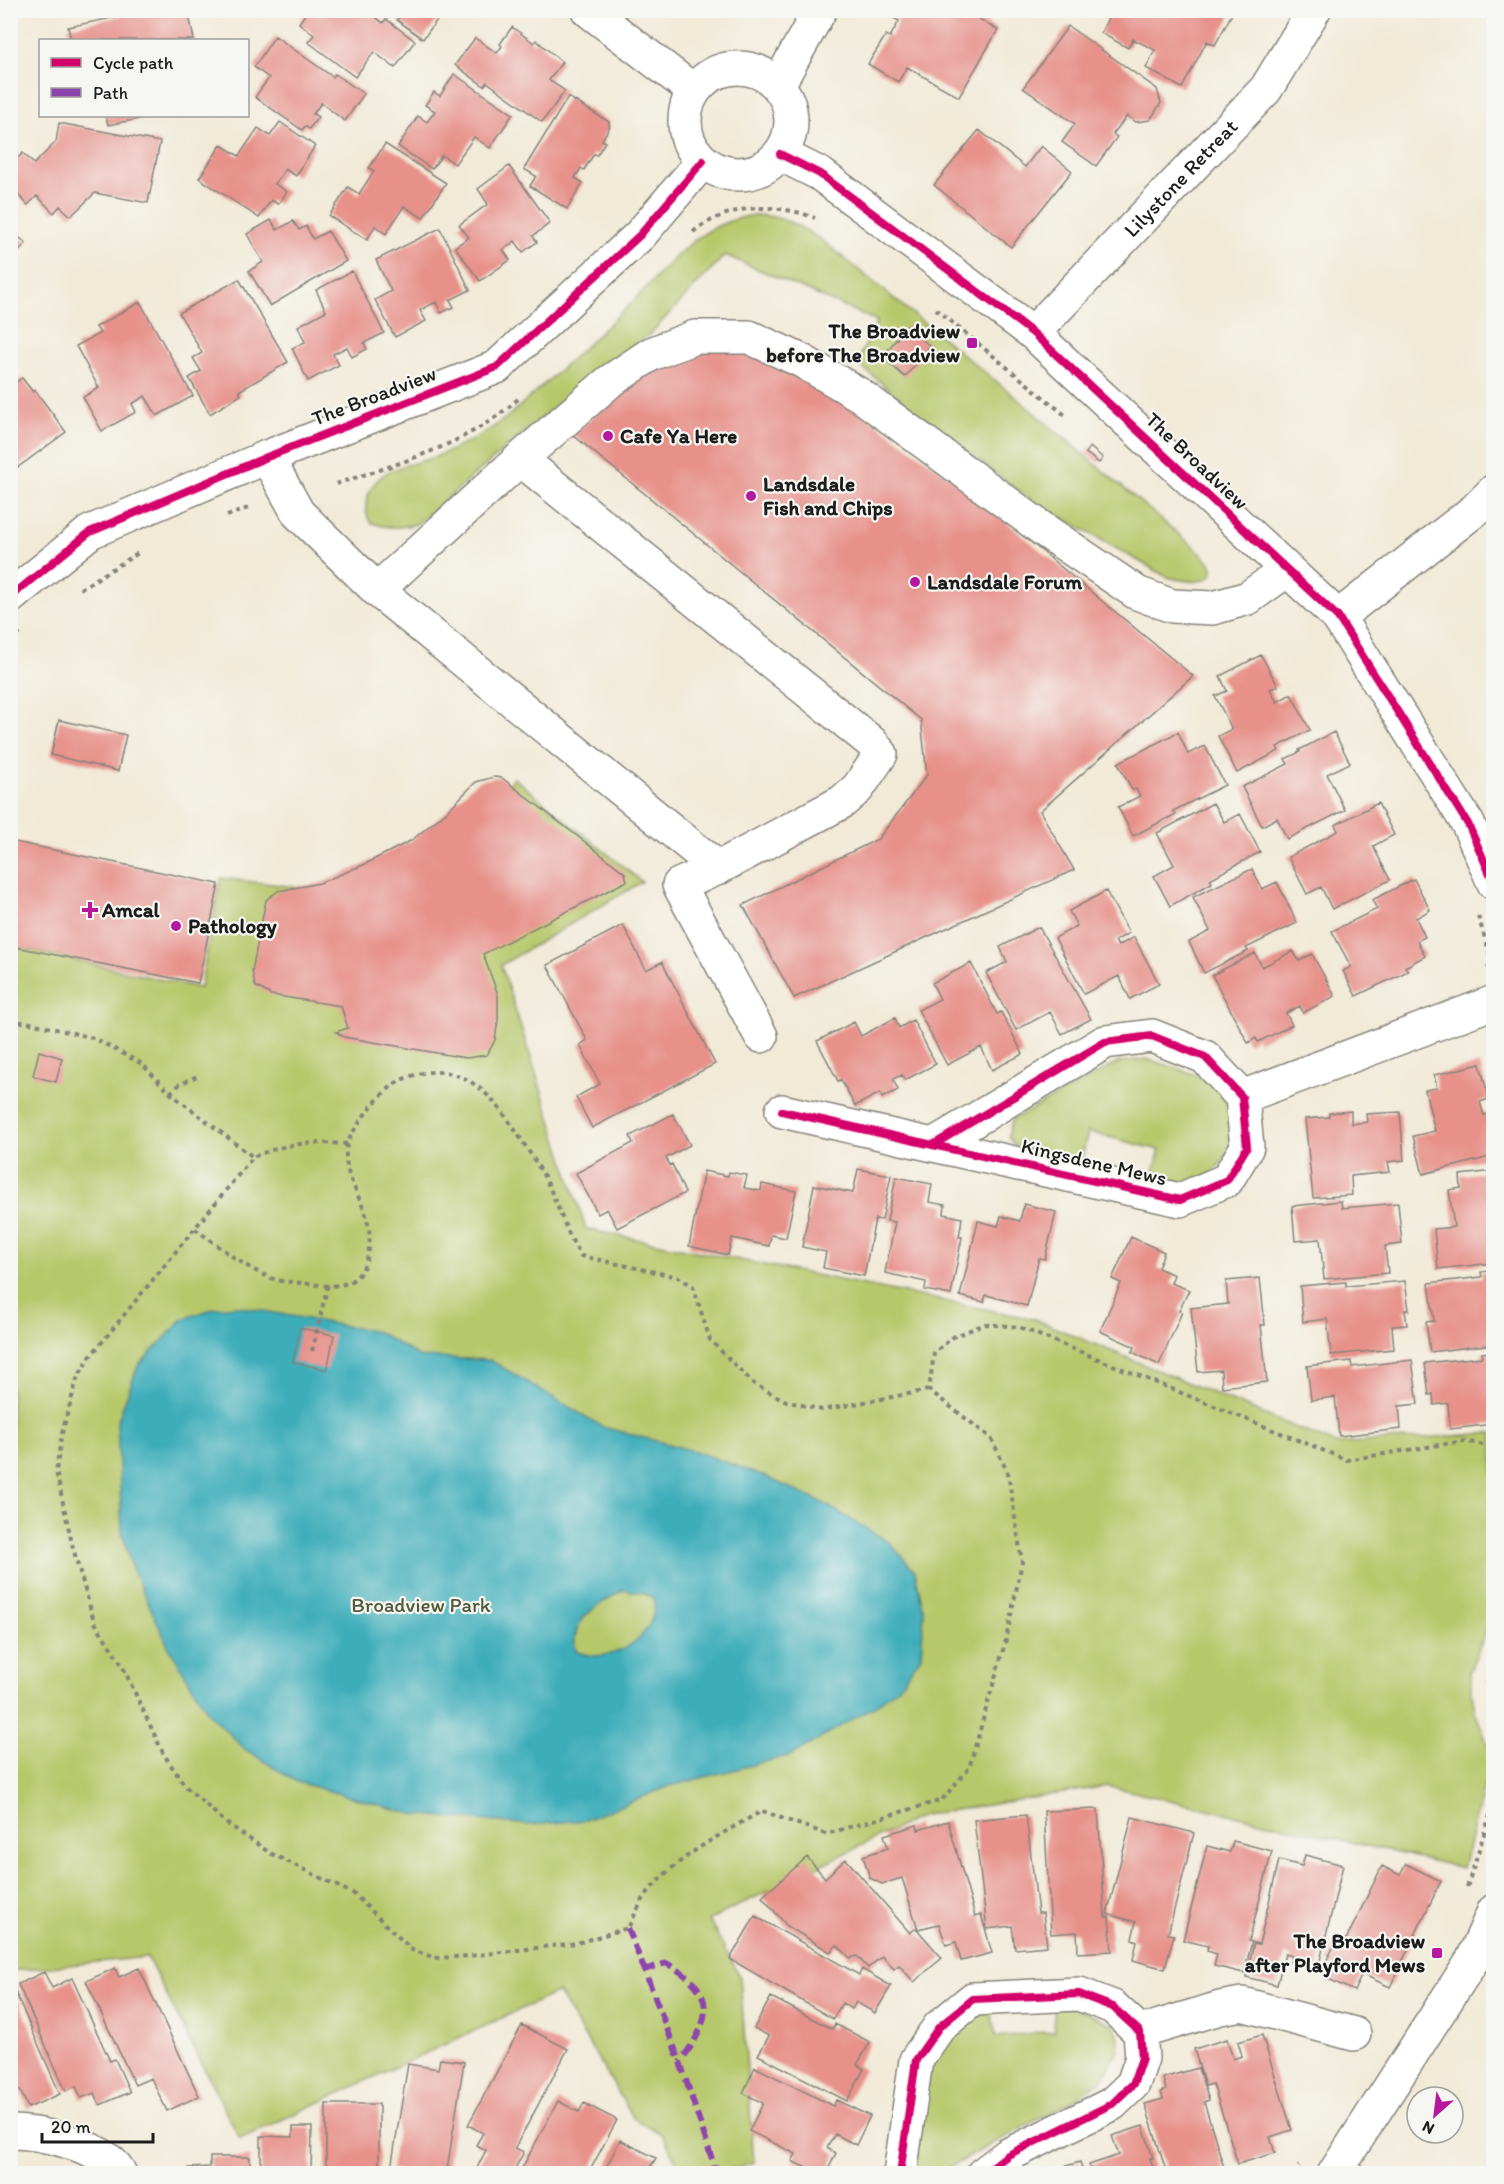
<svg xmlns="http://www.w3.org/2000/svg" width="1504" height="2184" font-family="Itim,sans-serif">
<rect width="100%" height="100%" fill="#f6f6f2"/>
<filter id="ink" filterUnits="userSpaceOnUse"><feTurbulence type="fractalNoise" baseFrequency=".0167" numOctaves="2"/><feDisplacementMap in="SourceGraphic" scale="12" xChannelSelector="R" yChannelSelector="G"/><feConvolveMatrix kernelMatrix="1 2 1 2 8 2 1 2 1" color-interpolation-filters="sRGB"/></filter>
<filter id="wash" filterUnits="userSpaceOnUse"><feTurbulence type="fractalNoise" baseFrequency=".008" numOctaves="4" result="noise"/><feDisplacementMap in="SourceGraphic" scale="24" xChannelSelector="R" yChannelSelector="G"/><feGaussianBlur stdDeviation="1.35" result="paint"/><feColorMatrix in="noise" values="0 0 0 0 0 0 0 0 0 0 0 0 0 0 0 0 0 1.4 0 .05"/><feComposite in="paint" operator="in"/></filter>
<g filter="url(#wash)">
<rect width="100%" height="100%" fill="#f1ead7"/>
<path fill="#b7c86b" stroke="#6a7244" stroke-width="1.5" d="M754 215C782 215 800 226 823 241L1008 391 1194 547 1210 563 1213 571C1206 588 1181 580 1167 577L1031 500 939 430 857 363 877 321 725 255 650 334 588 378 417 524C399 528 387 529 370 522 365 512 365 506 368 496 378 464 414 466 440 455 462 446 488 432 507 417 548 383 586 345 625 309 668 269 691 225 754 215Z
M514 778 642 882 501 965 586 1229 1034 1319 1335 1444 1493 1433V1624L1486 1631 1469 1673 1475 1711 1492 1756 1463 1868 1108 1786 923 1815 709 1920 740 1977 754 2162 718 2173H682L662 2134 634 2119 558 1992 240 2139 147 1957 11 1971V946L200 988 221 878 297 887 324 886 466 829Z
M1146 1059C1168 1066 1201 1072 1218 1090 1262 1139 1203 1208 1153 1175L1160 1150 1088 1132 1081 1162 1021 1149 1014 1145 1008 1137 1012 1120 1119 1062Z
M1053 2005H1071L1114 2025 1119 2037 1118 2050 1104 2078 1072 2101 948 2168C936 2173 926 2176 915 2169L922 2064 944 2029 991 2010 996 2037 1055 2031Z"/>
<path fill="#3dadba" stroke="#2c646b" stroke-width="1.5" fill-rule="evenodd" d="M237 1306 378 1332 420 1357 490 1360 603 1427 695 1451 764 1476 825 1504 889 1542 915 1571 924 1612 921 1656 898 1688 873 1707 792 1755 670 1786 585 1820 530 1825 412 1814 297 1782 246 1750 209 1714 169 1648 132 1568 122 1532 117 1422 138 1366 183 1319 215 1308ZM623 1590 641 1592 654 1598C660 1636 610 1668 576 1651 568 1618 600 1605 623 1590Z"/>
<g id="blocks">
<path fill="#e7918a" d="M150 10H188L194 40H71L68 27Z
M308 10H366L383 23 386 19 415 41 395 68 374 52 355 77 308 42 314 35 299 23Z
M394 10H441L443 12 423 39 397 20 400 15Z
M890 10H964L998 30 959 97 907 67 898 82 868 64 886 35 890 37 899 21 888 15Z
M1112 10H1234L1215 45 1207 41 1182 88 1146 68 1155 50 1133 39 1128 48 1101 33Z
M1068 26 1157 89 1161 103 1150 120 1136 122 1127 116 1113 134 1117 137 1096 166 1062 142 1075 124 1023 88Z
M512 27 534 43 536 40 562 62 549 80 565 91 542 122 487 82 484 86 455 65 475 38 497 53 502 46 500 44Z
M275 36 333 77 335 74 364 94 345 121 321 103 313 114 318 117 309 129 305 126 302 130 255 97 269 78 254 67Z
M454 74 513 114 490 148 474 137 455 164 442 155 432 169 398 146 418 116 427 122 435 111 425 105 434 92 440 96Z
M568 97 609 122V128L602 140 605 142 597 155 594 154 584 170 581 168 575 178 583 183 567 209 530 186 536 176 524 169Z
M106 116H149L150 117 108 125Z
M280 122 315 146 296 176 285 169 275 184 287 192 278 204 271 200 259 218 199 178 221 145 239 156 258 128 270 136Z
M59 123 160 142 148 203 95 193 71 216 60 206 54 213 37 196 28 205 10 187V165L23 153 34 164 56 142Z
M979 130 1025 167 1041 146 1072 171 1011 247 934 185Z
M385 144 446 183 423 218 404 206 386 234 375 226 367 240 329 216 348 187 359 194 374 171 369 168Z
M509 166 550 223 533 236 537 242 523 252 515 241 503 250 510 260 480 281 455 247 469 237 459 225 488 204 478 189Z
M271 220 277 230 293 221 299 230 306 226 313 239 328 231 346 261 270 306 249 271 263 262 247 234Z
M440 228 470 290 450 300 454 307 441 313 436 302 420 310 426 321 395 337 375 300 391 291 376 260Z
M10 230 26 243 10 262Z
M352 271 384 333 364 343 367 349 352 357 347 347 333 354 339 365 308 381 292 348 305 342 298 326 326 311 316 290Z
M239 279 288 362 239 391 241 395 210 414 189 378 201 371 193 358 202 353 179 313Z
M140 302 193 396 157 416 145 396 132 404 136 412 102 431 83 397 99 388 76 346 100 333 96 327Z
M907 326 930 346 905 377 882 357Z
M768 345 964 487 1193 676 1040 811 1074 870 794 998 743 905 878 839 927 775 921 720 573 435 671 346Z
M22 378 33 392 35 390 66 432 10 473V386Z
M1090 447 1103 458 1099 463 1086 453Z
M1261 655 1278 686 1270 689 1277 702 1291 694 1310 730 1277 747 1279 751 1237 773 1218 736 1232 729 1215 696 1227 691 1220 676Z
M59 720 126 735 118 771 51 755Z
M1178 732 1188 754 1205 746 1225 785 1173 811 1176 814 1133 836 1118 807 1140 796 1136 789 1132 790 1118 763Z
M1334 732 1350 763 1327 774 1345 810 1287 839 1277 818 1262 826 1242 787 1288 764 1285 759 1300 752 1299 750Z
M494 777 502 778 625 873 627 881 483 954 498 995V1020L495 1040 487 1055 466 1058 344 1037 336 1032 348 1028 341 1006 271 995 255 986 252 971 266 900 278 891 320 883 363 865 412 840 446 812 476 782Z
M1213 803 1224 822 1240 814 1260 852 1210 879 1212 883 1170 906 1154 876 1174 865 1157 833Z
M1378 803 1394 835 1373 846 1390 880 1332 909 1321 887 1307 894 1288 857 1338 831 1335 825Z
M10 841 219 884 198 983 10 946Z
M1252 869 1262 889 1277 882 1297 923 1246 948 1248 951 1204 973 1189 942 1210 931 1193 897Z
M1414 879 1430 910 1416 918 1425 937 1417 941 1425 956 1405 967 1408 971 1356 996 1343 971 1351 967 1332 931 1377 909 1372 900Z
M1106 891 1129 933 1115 941 1118 946 1134 937 1159 984 1130 999 1119 976 1084 994 1055 938 1077 926 1069 911Z
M623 925 646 970 662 962 715 1064 592 1128 576 1097 600 1084 580 1045 587 1040 547 965Z
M1039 927 1091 1019 1062 1034 1050 1012 1016 1030 986 973 1007 962 1000 947Z
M1293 951 1299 961 1312 954 1335 996 1303 1013 1300 1006 1286 1013 1292 1025 1258 1042 1256 1038 1248 1043 1212 975 1255 953 1262 967Z
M971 963 997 1014 1001 1012 1023 1054 992 1070 981 1047 947 1065 918 1010 940 999 932 983Z
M895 1018 899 1028 913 1020 936 1064 905 1080 902 1075 893 1079 898 1090 882 1098 880 1093 855 1106 841 1080 838 1081 817 1041 854 1022 861 1036Z
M39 1051 62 1058 56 1082 33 1076Z
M1480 1064 1489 1099 1480 1102 1484 1115 1494 1112V1156L1423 1174 1413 1136 1435 1131 1425 1090 1437 1088 1434 1075Z
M1351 1111V1124L1367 1122 1366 1114 1400 1112 1404 1160 1388 1162 1390 1172 1351 1176 1352 1195 1313 1198 1305 1119 1329 1117V1113Z
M673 1114 690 1145 666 1158 670 1165 672 1164 685 1193 617 1228 607 1209 598 1214 576 1173 633 1143 630 1136Z
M858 1169 891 1175 882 1220 875 1219 864 1276 823 1268 826 1252 802 1247 814 1185 853 1193Z
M704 1171 728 1176 729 1172 747 1175 744 1188 761 1191 762 1184 796 1191 786 1238 771 1235 769 1246 732 1238 728 1255 689 1246Z
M1494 1171V1263L1438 1269 1434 1229 1454 1227 1449 1190 1461 1188 1460 1175Z
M896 1177 932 1184 929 1202 945 1205 944 1214 962 1218 959 1237H962L951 1295 925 1290 926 1282 885 1273 895 1222 887 1221Z
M1341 1201 1342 1208 1398 1203 1402 1244 1385 1246 1388 1273 1324 1279 1320 1239 1295 1241 1292 1206Z
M1024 1204 1056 1212 1045 1259 1039 1258 1027 1306 986 1295 984 1302 960 1296 978 1221 998 1226 1001 1216 1020 1221Z
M1131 1237 1164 1252 1158 1268 1174 1275 1171 1283 1189 1290 1179 1311 1182 1312 1159 1365 1132 1352 1135 1347 1100 1331 1121 1283 1112 1279Z
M1494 1270V1344L1430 1352 1426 1322 1434 1321 1429 1283 1482 1277 1481 1272Z
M1260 1278 1265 1325H1261L1267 1382 1222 1387 1221 1370 1198 1372 1191 1308 1228 1304 1226 1281Z
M1405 1281 1409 1310H1405L1407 1325 1392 1326 1394 1349 1331 1355 1327 1319 1303 1322 1300 1286 1346 1282V1286Z
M300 1328 334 1335 327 1370 293 1362Z
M1494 1352V1424L1450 1429 1448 1403 1434 1405 1433 1394 1429 1395 1425 1363 1482 1357V1353Z
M1412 1360 1418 1404 1399 1406 1401 1429 1339 1436 1335 1397 1311 1400 1307 1366 1351 1361 1352 1367Z
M1098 1809 1105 1917H1109L1112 1951 1078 1953 1077 1932 1051 1934 1044 1811Z
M1026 1815 1038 1913H1043L1047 1946 1015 1949 1012 1926 987 1929 974 1820Z
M1132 1817 1194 1833 1168 1934 1174 1935 1165 1969 1133 1960 1137 1941 1132 1939 1136 1922 1107 1914Z
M948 1821 975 1916 981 1914 992 1953 961 1961 956 1942 946 1945 939 1924 918 1929 902 1878 882 1884 870 1878 863 1856 888 1848 884 1835 917 1825 918 1830Z
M1233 1841 1272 1851 1249 1941 1252 1942 1244 1973 1214 1966 1217 1954 1207 1951 1208 1946 1183 1940 1207 1846 1230 1852Z
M1305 1855 1343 1865 1318 1969 1290 1962 1292 1956 1285 1954 1277 1985 1246 1977 1254 1943 1259 1944 1279 1860 1302 1866Z
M807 1857 825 1878 846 1859 910 1933 916 1928 942 1958 914 1982 899 1965 894 1969 882 1956 868 1968 857 1956 850 1958 837 1945 830 1952 787 1926 762 1897Z
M1406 1864 1441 1881 1390 1987 1362 1974 1354 1991 1326 1978 1332 1965 1326 1962 1337 1940 1344 1944 1382 1866 1400 1875Z
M755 1916 859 1975 862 1969 891 1986 875 2013 856 2002 852 2009 842 2003 833 2019 730 1959Z
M115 1968 119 1977 139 1968 199 2096 167 2111 151 2078 135 2085 86 1981Z
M44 1972 52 1988 72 1978 110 2061 115 2059 130 2092 100 2105 95 2093 81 2098 76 2086 66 2091 18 1984Z
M10 1980 60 2094 28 2108 20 2090 10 2094Z
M771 1997 832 2029 835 2024 870 2042 857 2065 864 2069 847 2101 758 2055 769 2036 754 2028Z
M522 2025 568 2049 515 2148 524 2152 512 2174H481L476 2170 486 2150 476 2145 483 2133 468 2125Z
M1262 2035 1292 2130 1270 2137 1275 2153 1238 2164 1213 2084 1205 2086 1194 2049 1227 2039 1233 2059 1242 2056 1238 2042Z
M440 2059 464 2062 447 2170 456 2171 455 2174H412L391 2169 408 2064 438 2069Z
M755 2067 833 2106 836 2100 870 2116 856 2145 835 2134 827 2148 836 2153 826 2174H818L792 2161 796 2154 749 2131 763 2103 743 2093Z
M1198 2068 1209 2100 1204 2102 1226 2174H1167L1145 2104 1163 2099 1161 2092 1166 2090 1163 2078Z
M558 2101 579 2112 584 2103 617 2120 588 2174H519Z
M326 2104H379V2174H326Z
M1143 2126 1153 2158H1150L1155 2174H1092L1089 2165 1119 2155 1112 2136Z
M293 2127H312L311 2174H261V2136L293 2137Z
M620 2140 656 2158 651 2166 665 2174H603Z
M210 2157H250V2174H189V2168L210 2167Z
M1080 2162 1084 2174H1050L1049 2171Z"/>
</g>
</g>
<g filter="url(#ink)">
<use href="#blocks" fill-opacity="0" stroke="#86837a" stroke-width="1.5"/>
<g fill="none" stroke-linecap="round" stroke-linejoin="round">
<g stroke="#86837a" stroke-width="36">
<g id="minor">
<path d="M588 10 694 91"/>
<circle cx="738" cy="121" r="53"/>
<path d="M778 85 820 10"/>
<path d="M780 154 820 174 1033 333 1338 617 1468 824 1494 883"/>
<path id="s1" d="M1033 333 1266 89 1314 10"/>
<path d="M267 457 298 513 377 590 718 868 842 802 858 788 881 754 871 742 520 459 377 590"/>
<path d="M520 459 609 382 651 354 695 337H749L802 361 860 395 1044 530 1137 593 1172 606 1213 608 1248 598 1287 570"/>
<path d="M10 597 90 532 267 457 497 367 640 235 703 161"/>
<path d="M1338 617 1475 510 1494 491"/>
<path d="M718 868 679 885 761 1036"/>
<path d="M1242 1097 1494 1002"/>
<path d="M782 1111 933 1145 1180 1200 1227 1180 1247 1147 1242 1097 1205 1057 1152 1036 1105 1042 933 1145"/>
<path d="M1140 2032 1220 2008 1242 2004 1354 2034"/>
<path d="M10 2132C37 2131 109 2147 120 2174"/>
<path d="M900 2174 916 2060 939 2027 973 1999 1079 1994 1113 2007 1140 2032 1142 2058 1133 2084 1112 2104 1008 2155 983 2174"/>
<path d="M1334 2174 1473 1959 1494 1911"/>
</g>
</g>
<path stroke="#86837a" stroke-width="4" stroke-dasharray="4.5 4.5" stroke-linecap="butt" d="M693 232C729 204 774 202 815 218
M936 309 1065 415
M336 484C399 463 468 445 518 399
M227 516 248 508
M80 589 140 552
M10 642 21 632
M1478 916 1492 961 1487 968
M10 1022H26L94 1038 142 1064 170 1093 253 1157
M170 1093 180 1084 197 1076
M347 1144C310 1142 288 1142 253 1157L89 1358 77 1379 62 1433 56 1471 73 1548 94 1621 122 1665 163 1753 185 1786 225 1822 270 1853 354 1894 412 1950 435 1958 469 1956 577 1943 628 1928C634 1917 639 1905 646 1895 674 1858 723 1833 762 1811L826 1834 942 1800 969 1768 1006 1640 1022 1562 1008 1473 991 1438 929 1390 934 1353 953 1337 985 1324 1019 1327 1347 1460 1464 1441 1494 1447
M195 1229C219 1246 243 1267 271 1278 280 1282 293 1282 302 1283 313 1284 328 1287 339 1285 367 1282 373 1247 368 1223 363 1197 341 1175 347 1146 351 1128 385 1087 401 1080 460 1054 492 1094 521 1139 529 1152 538 1165 545 1178 558 1204 565 1231 581 1256L678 1277 693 1286 710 1340 754 1384 786 1401 822 1410 929 1390
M312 1351 328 1284
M1467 1887 1492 1809V1717L1487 1683 1494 1668
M1293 2174 1299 2166"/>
<use href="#minor" stroke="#fff" stroke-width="33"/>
<path stroke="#8e44ad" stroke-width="6" stroke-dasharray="12 6" stroke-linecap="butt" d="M628 1928 680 2062 717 2174
M644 1970 666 1963C719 1992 712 2019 680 2062"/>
<g stroke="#f6f6f2" stroke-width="11">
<path id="cycleway" d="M780 154 820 174 1033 333 1338 617 1468 824 1494 883
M10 597 90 532 267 457 497 367 640 235 703 161
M782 1111 933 1145 1180 1200 1227 1180 1247 1147 1242 1097 1205 1057 1152 1036 1105 1042 933 1145
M900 2174 916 2060 939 2027 973 1999 1079 1994 1113 2007 1140 2032 1142 2058 1133 2084 1112 2104 1008 2155 983 2174"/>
</g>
<use href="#cycleway" stroke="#d6006c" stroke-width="8"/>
</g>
</g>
<g fill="#b5179e" stroke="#f6f6f2" stroke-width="2">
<rect x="966" y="337" width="12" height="12" rx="3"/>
<circle cx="608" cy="436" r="6"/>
<circle cx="751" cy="496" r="6"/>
<circle cx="915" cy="582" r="6"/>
<path d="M87 901h6v6h6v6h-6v6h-6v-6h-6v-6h6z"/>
<circle cx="176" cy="926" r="6"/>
<rect x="1431" y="1947" width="12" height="12" rx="3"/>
</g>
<g text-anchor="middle" stroke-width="4.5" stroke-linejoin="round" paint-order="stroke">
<g font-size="21" fill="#1c1c1c" stroke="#f6f6f2">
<text dy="7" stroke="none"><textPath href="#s1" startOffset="214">Lilystone Retreat</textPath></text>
<text transform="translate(374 396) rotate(-21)" y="7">The Broadview</text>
<text transform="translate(1197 461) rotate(43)" y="7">The Broadview</text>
<text transform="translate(1094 1162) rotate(13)" y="7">Kingsdene Mews</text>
</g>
<g font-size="21" font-weight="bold" fill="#1c1c1c" stroke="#f6f6f2" text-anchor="start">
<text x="960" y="338" text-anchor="end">The Broadview<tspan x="960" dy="24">before The Broadview</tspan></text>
<text x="620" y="443">Cafe Ya Here</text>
<text x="763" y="491">Landsdale<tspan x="763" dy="24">Fish and Chips</tspan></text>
<text x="927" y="589">Landsdale Forum</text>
<text x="102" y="917">Amcal</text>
<text x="188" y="933">Pathology</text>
<text x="1425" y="1948" text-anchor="end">The Broadview<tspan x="1425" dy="24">after Playford Mews</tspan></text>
</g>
<g font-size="21" fill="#525838" stroke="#f6f6f2">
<text x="421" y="1612">Broadview Park</text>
</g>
</g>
<rect width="1504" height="2184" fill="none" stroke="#f6f6f2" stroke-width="36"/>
<rect x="39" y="39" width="210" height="78" fill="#f6f6f2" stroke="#9f9f9c" stroke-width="1.5"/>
<rect x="51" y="58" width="30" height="9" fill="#d6006c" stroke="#9f9f9c" stroke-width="1.5"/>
<text x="93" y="69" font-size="18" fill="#1c1c1c">Cycle path</text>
<rect x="51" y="88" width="30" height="9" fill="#8e44ad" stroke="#9f9f9c" stroke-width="1.5"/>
<text x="93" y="99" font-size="18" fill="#1c1c1c">Path</text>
<g transform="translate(1435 2115) rotate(208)"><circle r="28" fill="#f6f6f2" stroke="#9f9f9c" stroke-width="1.5"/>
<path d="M0-4.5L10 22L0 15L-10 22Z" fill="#b5179e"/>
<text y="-9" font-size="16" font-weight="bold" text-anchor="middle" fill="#1c1c1c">N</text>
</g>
<path d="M42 2133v9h111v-9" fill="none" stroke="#1c1c1c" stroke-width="3"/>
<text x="51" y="2133" font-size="18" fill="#1c1c1c" stroke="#f6f6f2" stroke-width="4.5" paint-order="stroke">20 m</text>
</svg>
